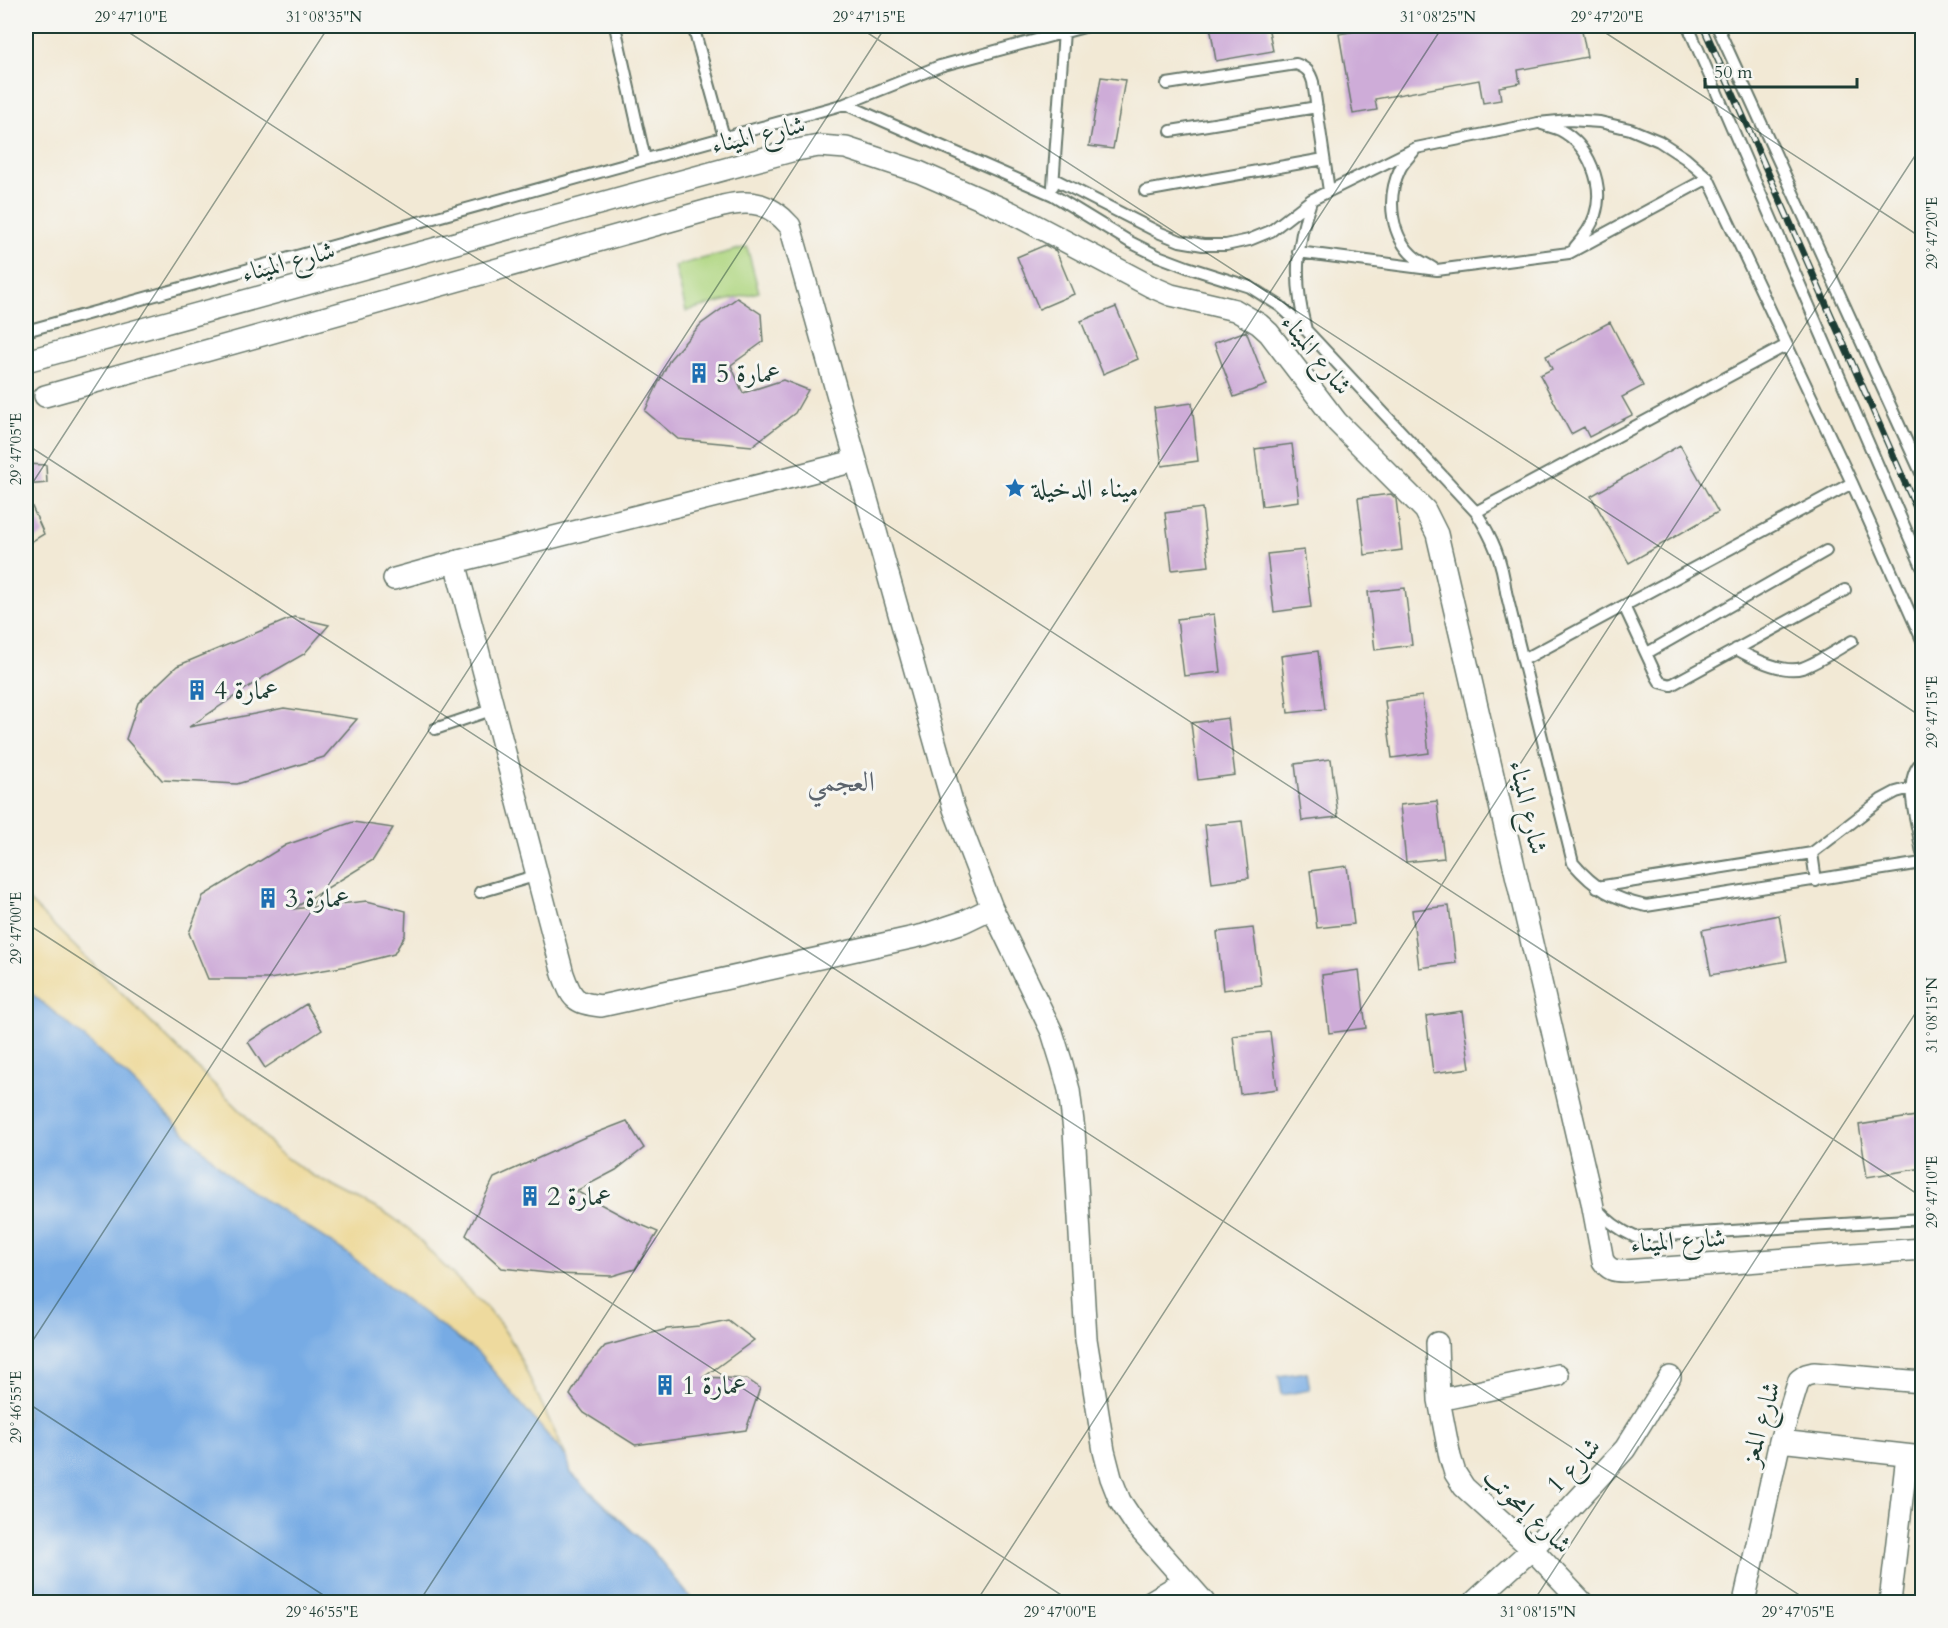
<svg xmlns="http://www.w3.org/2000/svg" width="1948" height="1628" font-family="Cardo,Amiri,serif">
<rect width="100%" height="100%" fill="#f6f6f2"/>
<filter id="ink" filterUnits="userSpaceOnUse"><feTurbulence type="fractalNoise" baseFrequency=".0167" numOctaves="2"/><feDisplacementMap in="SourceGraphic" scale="12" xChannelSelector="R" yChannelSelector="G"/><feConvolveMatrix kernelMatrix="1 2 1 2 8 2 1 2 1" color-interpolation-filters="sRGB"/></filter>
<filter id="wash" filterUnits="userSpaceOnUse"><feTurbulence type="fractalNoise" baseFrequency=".008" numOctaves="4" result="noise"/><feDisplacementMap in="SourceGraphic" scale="24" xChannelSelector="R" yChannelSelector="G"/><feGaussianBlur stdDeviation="1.35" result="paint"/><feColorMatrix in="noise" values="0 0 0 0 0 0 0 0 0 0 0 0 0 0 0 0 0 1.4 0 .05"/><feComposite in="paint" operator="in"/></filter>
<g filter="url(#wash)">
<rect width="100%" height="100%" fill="#f2e9d5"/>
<path fill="#afd680" stroke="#678a5a" stroke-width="1.5" d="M747 247 759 292 686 311 675 266Z"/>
<path fill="#eeda9e" stroke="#868c69" stroke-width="1.5" d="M26 898 246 1116 276 1150 310 1174 389 1215 410 1230 434 1256 486 1307 501 1325 514 1345 567 1458 478 1353 410 1303 347 1253 233 1179 129 1078 79 1033 26 989Z"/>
<path fill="#77abe4" stroke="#4b748c" stroke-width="1.5" d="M26 989 79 1033 129 1078 233 1179 347 1253 410 1303 478 1353 567 1458 571 1473 651 1549 694 1602H26Z
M1307 1372 1310 1390 1282 1395 1279 1376Z"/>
<g id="blocks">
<path fill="#ceacd8" d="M1210 26H1268L1273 51 1216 61Z
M1383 26H1581L1587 57 1518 70 1520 83 1499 87 1501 100 1483 103 1479 80 1375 99 1377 110 1353 114 1339 34Z
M1101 77 1125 80 1113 149 1089 146Z
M1045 245 1056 251 1074 294 1039 309 1017 257Z
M737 298 761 314 763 342 731 365 743 393 783 380 808 390 795 413 752 446 678 439 645 411 670 359 701 324Z
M1116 307 1138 359 1103 374 1081 321Z
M1610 322 1643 386 1622 397 1632 415 1589 437 1584 427 1571 434 1540 375 1552 369 1546 356Z
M1246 331 1267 385 1234 397 1214 343Z
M1192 403 1198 461 1162 466 1154 408Z
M1292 444 1299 501 1262 506 1255 449Z
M1680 445 1718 512 1629 563 1591 496Z
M26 464 46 465 47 483 26 485Z
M26 493 44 534 26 545Z
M1391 494 1396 499 1402 550 1365 555 1358 498Z
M1202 508 1209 566 1172 570 1165 513Z
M1304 550 1311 607 1274 612 1267 554Z
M1405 588 1412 645 1375 650 1368 592Z
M1214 614 1221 672 1184 676 1177 619Z
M294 617 329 625 304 654 262 678 189 727 284 708 357 719 324 757 237 784 162 780 126 739 138 703 177 666Z
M1318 651 1325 709 1288 713 1281 656Z
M1422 696 1429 753 1392 758 1385 701Z
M1228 718 1235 775 1198 780 1191 723Z
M1331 759 1338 817 1302 821 1295 764Z
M1437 801 1444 858 1406 862 1400 805Z
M1242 821 1249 878 1212 883 1205 825Z
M353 822 393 828 373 860 293 909 367 901 406 911 405 935 394 954 348 966 269 979H208L189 933 203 896 286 845Z
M1347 866 1354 924 1317 928 1310 871Z
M1449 906 1456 963 1419 968 1412 910Z
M1779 915 1787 961 1711 975 1702 930Z
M1253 928 1261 985 1223 990 1217 932Z
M1359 970 1366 1028 1329 1033 1322 975Z
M306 1004 322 1030 265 1068 248 1042Z
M1462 1011 1470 1068 1433 1073 1426 1016Z
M1270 1032 1277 1089 1240 1094 1233 1036Z
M1923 1115V1168L1867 1177 1859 1125Z
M627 1121 644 1148 616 1170 576 1191 630 1220 658 1232 635 1269 612 1276 557 1274 502 1268 466 1235 494 1178 583 1138Z
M728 1320 754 1340 704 1377 747 1379 760 1388 746 1430 635 1445 584 1413 570 1395 585 1369 605 1346 667 1329 699 1326Z"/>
</g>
</g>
<g filter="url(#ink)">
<use href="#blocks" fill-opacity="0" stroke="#69796c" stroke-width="1.5"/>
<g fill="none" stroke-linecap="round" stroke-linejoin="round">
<g stroke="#69796c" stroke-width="14">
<path id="service" d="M615 26 645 159
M693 26 724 137
M1688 26 1922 567
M1717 26 1922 475
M1167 84 1296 64C1307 68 1310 72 1313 82L1329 191
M845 104 1053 195 1130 242 1158 256 1187 267 1250 287 1280 306 1306 330 1476 512C1493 539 1502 560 1506 592L1573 863C1595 889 1614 899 1646 906L1922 863
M1542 124C1548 126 1555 128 1560 130 1589 145 1605 185 1595 215 1591 228 1584 237 1575 247
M1171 131 1317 107
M1414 151C1409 157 1403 163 1400 169 1386 198 1390 238 1417 259 1422 262 1428 265 1433 268
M1054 179 1158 232 1180 241 1203 245H1226L1249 240 1271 231 1311 200 1416 148 1538 123 1569 120 1600 122 1630 129 1659 141 1685 158 1708 178 1852 483 1922 640
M1053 186 1064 31
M1145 191 1324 159
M1298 252 1437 270 1569 253 1708 178
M1306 330C1294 283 1295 247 1311 201
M26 331 845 104 940 66 1088 26
M1476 512 1787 345
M1624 606 1657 677 1660 682 1671 685 1845 590
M1736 649C1752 658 1784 674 1802 668 1817 663 1838 649 1852 641
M1647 653 1826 551
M1523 660 1852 483
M435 729 494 709
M1922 835 1920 842 1922 853
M1920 842C1916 816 1902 781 1922 761
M1812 853 1816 881
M1597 887 1812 853 1881 800 1896 792 1911 788
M480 892 538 875
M1597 1209C1608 1222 1620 1230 1635 1237L1922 1219"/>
</g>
<g stroke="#69796c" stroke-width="24">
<path id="minor" d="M26 361 791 151 819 146 846 148 919 172 1010 212 1150 286 1171 295 1235 310 1259 324 1269 333 1337 422 1425 510 1437 534 1592 1202 1603 1261C1609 1270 1614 1271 1624 1271L1922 1249
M45 396 723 206C752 199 770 203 790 226L954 809 992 908 1052 1032 1062 1064 1069 1090 1074 1130 1086 1339 1104 1451 1111 1478 1120 1501 1136 1525 1204 1602
M455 562 563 974C572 999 574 1003 601 1006L924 935 963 922 992 908
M394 579 455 562 855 461
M1437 1343 1439 1400 1450 1457 1455 1473 1464 1487 1532 1549 1582 1602
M1439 1400 1558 1375
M1780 1441 1922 1457
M1150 1602 1185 1581
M1474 1602 1532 1549 1625 1449 1670 1377
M1744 1602 1780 1441 1799 1380 1806 1375 1814 1373 1922 1382
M1890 1602 1907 1456"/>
</g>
<use href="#service" stroke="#fff" stroke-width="10"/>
<use href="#minor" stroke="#fff" stroke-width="21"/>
<g stroke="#1f3d34" stroke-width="7">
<path id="rail" d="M1703 26 1922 521"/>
</g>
<use href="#rail" stroke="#f6f6f2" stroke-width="4.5" stroke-dasharray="14" stroke-linecap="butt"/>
</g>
</g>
<path fill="none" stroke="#1f3d34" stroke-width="1.5" stroke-opacity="0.45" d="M119 26 1922 1197M857 26 1922 717M1595 26 1922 238M26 444 1810 1602M26 493 329 26M26 923 1072 1602M26 1351 886 26M26 1402 334 1602M419 1602 1443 26M976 1602 1922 145M1533 1602 1922 1003"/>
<defs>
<g id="building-bare" transform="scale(1.62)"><path d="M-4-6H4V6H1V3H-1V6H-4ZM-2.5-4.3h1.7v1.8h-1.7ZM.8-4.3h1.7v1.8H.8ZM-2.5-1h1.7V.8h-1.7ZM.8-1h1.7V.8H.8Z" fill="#1f6fb2" stroke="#f6f6f2" stroke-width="2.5" paint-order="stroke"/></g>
<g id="sight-bare" transform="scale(1.62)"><path d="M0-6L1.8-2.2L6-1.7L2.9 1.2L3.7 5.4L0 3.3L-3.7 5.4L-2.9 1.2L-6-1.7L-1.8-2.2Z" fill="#1f6fb2" stroke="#f6f6f2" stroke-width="2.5" paint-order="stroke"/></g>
</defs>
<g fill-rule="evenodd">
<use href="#building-bare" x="699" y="373"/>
<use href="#sight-bare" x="1015" y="488"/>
<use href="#building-bare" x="197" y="690"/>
<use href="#building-bare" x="268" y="898"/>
<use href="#building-bare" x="530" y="1196"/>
<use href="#building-bare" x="665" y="1385"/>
</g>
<g text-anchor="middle" stroke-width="6" stroke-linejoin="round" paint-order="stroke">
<g font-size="26" fill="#1f3d34" stroke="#f6f6f2">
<text transform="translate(758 134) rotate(-13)" y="9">شارع الميناء</text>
<text transform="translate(288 261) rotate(-15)" y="9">شارع الميناء</text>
<text transform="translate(1317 354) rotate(51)" y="9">شارع الميناء</text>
<text transform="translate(1529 807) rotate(77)" y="9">شارع الميناء</text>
<text transform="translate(1678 1240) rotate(-4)" y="9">شارع الميناء</text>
<text transform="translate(1760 1423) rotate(-74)" y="9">شارع المعز</text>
<text transform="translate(1573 1465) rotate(-47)" y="9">شارع 1</text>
<text transform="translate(1528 1510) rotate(44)" y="9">شارع إمحوتب</text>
</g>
<g font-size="26" fill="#1f3d34" stroke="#f6f6f2" text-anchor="start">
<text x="716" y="382">عمارة 5</text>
<text x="1032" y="497">ميناء الدخيلة</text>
<text x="214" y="699">عمارة 4</text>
<text x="285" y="907">عمارة 3</text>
<text x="547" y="1205">عمارة 2</text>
<text x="682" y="1394">عمارة 1</text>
</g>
<g font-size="28" fill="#5c646d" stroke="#f6f6f2">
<text x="841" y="791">العجمي</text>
</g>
</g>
<rect width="1948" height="1628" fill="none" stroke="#f6f6f2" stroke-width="66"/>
<path d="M1705 78v9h152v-9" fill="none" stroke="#1f3d34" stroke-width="3"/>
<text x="1714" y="78" font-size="18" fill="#1f3d34" stroke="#f6f6f2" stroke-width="4.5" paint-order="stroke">50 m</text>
<rect x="33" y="33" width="1882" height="1562" fill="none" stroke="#1f3d34" stroke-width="2"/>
<g font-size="15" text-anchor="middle" fill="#1f3d34">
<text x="131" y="22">29°47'10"E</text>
<text x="324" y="22">31°08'35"N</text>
<text x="869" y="22">29°47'15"E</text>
<text x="1438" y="22">31°08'25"N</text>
<text x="1607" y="22">29°47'20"E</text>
<text transform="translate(1932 233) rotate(-90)" y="5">29°47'20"E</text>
<text transform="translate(16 449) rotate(-90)" y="5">29°47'05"E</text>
<text transform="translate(1932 712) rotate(-90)" y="5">29°47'15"E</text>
<text transform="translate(16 928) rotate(-90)" y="5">29°47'00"E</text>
<text transform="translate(1932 1015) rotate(-90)" y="5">31°08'15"N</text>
<text transform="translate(1932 1192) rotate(-90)" y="5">29°47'10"E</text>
<text transform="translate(16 1407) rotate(-90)" y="5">29°46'55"E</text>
<text x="322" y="1617">29°46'55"E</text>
<text x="1060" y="1617">29°47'00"E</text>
<text x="1538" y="1617">31°08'15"N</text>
<text x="1798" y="1617">29°47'05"E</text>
</g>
</svg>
